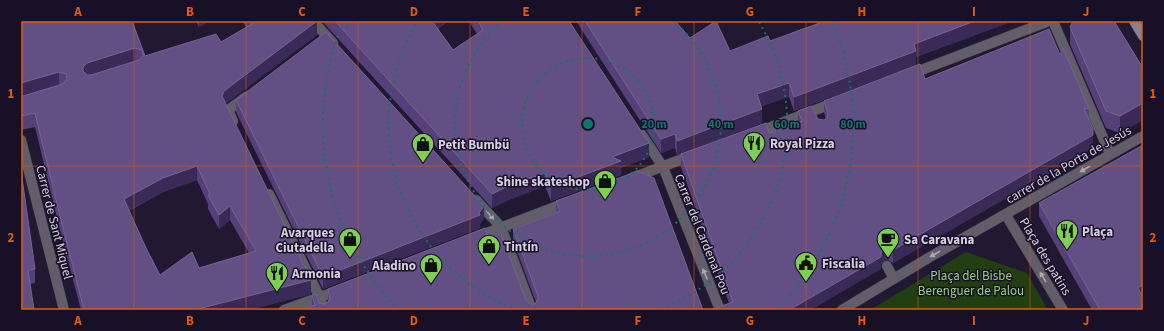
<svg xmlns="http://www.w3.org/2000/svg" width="1164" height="331" font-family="'Source Sans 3',sans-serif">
<rect width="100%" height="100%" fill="#211931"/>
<path fill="#213f11" d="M966 252 1027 273 1048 310H870Z"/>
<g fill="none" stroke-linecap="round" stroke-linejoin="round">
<g stroke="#3a334a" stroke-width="11">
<path id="street" d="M313 21 333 43
M1053 21 1110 154
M911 74 1049 21
M233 121 228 110 246 97
M755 133 836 102
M642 135 663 167 720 310
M21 140 64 310
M632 178 693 155
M269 194 320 298 324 310
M476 200 501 227 532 310
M1006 215 1063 310
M474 238 568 202
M887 266 894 279
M284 310 340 290
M842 310 930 257 1143 136"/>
</g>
<g stroke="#3a334a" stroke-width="11">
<path id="secondary" d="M1134 21 1143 36"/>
</g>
<use href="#street" stroke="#615e6a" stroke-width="10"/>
<use href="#secondary" stroke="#878196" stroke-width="10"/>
</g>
<path fill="#554079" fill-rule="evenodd" d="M21 21H132L145 56 221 42 246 27 242 21H317V35L225 104 311 294 248 310H81L59 226 35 127 21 130ZM197 180 208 204V209L219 229 230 220 249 253 199 268 160 275 146 248 129 211 163 192Z
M196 21H210L199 27Z
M322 21H448L438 29 453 50 477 34 469 21H569L649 157 621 168V175L551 201 545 186 506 201 492 208Z
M576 21H675L690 38 730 51 770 41 818 23V21H1013L916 57V65L794 111 789 97 761 106 762 123 677 155 675 148 661 153Z
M1070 27 1143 68V120L1120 133 1106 128 1070 44Z
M1060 55 1089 109V119L1093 148 893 263 888 260 884 261 881 264V269L729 303 681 167V154L769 133 798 122V111L818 119 824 120 826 119 824 113V101L925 79Z
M236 100 484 218 480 224V228L323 289 236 112Z
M21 171 35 269V283L30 284 21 310Z
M556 201 703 310 312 306V295L319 303 323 304H326L328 302V289L489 238 526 300 531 304H535L536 302 513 241V229L556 213Z
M1039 203 1143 310H1092L1039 216Z"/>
<path fill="#3a2a57" d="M199 21H210L199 27Z
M317 21V35L224 105 222 96 224 91Z
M431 21H448L431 34Z
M975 21H1013L916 57V65L794 111V97L914 44Z
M135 48V62L83 81V67L87 63Z
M59 72V86L21 97V83Z
M789 83V97L757 108V94Z
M1143 103V120L1120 133V116Z
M762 109V123L677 155V141Z
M675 134V148L661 153V139Z
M1093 135V148L893 263V250Z
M649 143V157L621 168V175L551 201V187L612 157Z
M197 166V180L163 192 124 213V199L163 178Z
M545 173V186L506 201 492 208V194L506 187Z
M230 206V220L219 229V215Z
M484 206V218L480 224V228L323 289V277L479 213Z
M888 247V260L884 261 881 264V269L811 310H789L881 253 884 248Z
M311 280V294L248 310H194Z
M1143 285V299L1138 288Z"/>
<path fill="#625084" stroke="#746493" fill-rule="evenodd" d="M21 21H132L145 56 216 34 221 42 252 24 250 21H317L224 91 222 96 311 280 194 310H84L59 212 35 113 21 116V96H23L63 84 67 79 66 74 59 72 21 83ZM135 48 142 50 143 56 139 60 91 75H87L83 71V67L87 63ZM197 166 210 194 208 195 219 215 230 206 256 251 199 268 192 252 160 275 146 248 124 199 163 178Z
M335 21H432L453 50 483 30 478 21H569L649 143 612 157 621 161 551 187 545 173 506 187 492 194Z
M585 21H675L690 38 716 21 730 51 768 36 770 41 820 23 819 21H975L914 44 916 51 794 97 789 83 757 94 762 109 677 141 675 134 661 139Z
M1073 21H1114L1143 68V103L1120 116 1106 111 1070 27Z
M1049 29 1060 55 1063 48 1089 109 1084 108 1093 129V135L893 250 888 247 884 248 881 253V257L789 310H710L733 302 681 154 766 123 769 133 802 121 798 111 811 106 818 119 824 120 827 118 828 114 824 101 920 64 925 79Z
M326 32 484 206 479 213 480 215 323 277 236 100Z
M1143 145V285L1138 288 1143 297V310H1100L1039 203Z
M21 171 35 269 28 270 34 310H21Z
M638 171 654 178 703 310H300L315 305 312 295 316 294 319 303 323 304H326L330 299 328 289 485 228 489 238 501 234 526 300 531 304H535L538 299V296L513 229 560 211 556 201Z"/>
<defs><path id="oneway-solid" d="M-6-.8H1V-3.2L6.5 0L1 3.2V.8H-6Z"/></defs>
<g fill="#aca9b7">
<use href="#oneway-solid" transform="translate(1085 169) rotate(150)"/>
<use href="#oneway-solid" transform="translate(490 215) rotate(48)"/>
<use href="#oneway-solid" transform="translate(935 254) rotate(151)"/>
<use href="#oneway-solid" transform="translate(705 274) rotate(-112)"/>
<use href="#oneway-solid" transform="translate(1043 277) rotate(-121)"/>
</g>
<path fill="none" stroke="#e8590c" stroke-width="1" stroke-opacity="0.55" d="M134 21V310M246 21V310M358 21V310M470 21V310M582 21V310M694 21V310M806 21V310M918 21V310M1030 21V310M21 166H1143"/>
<g fill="none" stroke="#0f766e" stroke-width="2" stroke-dasharray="2 4">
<circle cx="588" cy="124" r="66"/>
<path d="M673 21A133 133 0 1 1 503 21"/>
<path d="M517 310A199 199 0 0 1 417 22M759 22A199 199 0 0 1 659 310"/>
<path d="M399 310A265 265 0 0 1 343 23M833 23A265 265 0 0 1 777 310"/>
</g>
<defs>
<g id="restaurant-pin" transform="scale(1.15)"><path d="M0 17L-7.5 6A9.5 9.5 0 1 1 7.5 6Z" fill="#7fd052" stroke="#181027"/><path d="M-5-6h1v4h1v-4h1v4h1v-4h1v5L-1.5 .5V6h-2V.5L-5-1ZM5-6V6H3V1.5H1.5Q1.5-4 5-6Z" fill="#111"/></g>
<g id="shop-pin" transform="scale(1.15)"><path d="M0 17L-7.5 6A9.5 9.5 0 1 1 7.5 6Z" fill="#7fd052" stroke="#181027"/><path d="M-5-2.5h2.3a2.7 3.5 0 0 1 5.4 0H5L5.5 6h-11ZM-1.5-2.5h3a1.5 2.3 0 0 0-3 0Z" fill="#111"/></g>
<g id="cafe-pin" transform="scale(1.15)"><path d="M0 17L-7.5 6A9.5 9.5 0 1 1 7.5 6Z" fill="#7fd052" stroke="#181027"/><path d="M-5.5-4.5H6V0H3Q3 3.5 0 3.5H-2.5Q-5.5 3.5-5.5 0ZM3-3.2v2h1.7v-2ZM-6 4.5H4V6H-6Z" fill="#111"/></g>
<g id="civic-pin" transform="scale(1.15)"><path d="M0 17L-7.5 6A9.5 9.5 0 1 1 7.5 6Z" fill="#7fd052" stroke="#181027"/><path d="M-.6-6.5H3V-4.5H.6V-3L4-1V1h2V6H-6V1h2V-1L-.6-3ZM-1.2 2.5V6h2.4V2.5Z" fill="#111"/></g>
</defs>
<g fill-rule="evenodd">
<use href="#restaurant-pin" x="754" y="143"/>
<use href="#shop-pin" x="423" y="144"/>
<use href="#shop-pin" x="605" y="181"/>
<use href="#restaurant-pin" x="1067" y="231"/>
<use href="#shop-pin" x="350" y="239"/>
<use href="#cafe-pin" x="888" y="239"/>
<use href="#shop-pin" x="489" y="246"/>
<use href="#civic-pin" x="806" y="263"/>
<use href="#shop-pin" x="431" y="265"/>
<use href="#restaurant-pin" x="277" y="273"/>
</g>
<g text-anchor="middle" stroke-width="3" stroke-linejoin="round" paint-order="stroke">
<g font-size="13" font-weight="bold" fill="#d5d1e1" stroke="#181027" text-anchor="start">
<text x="770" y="148">Royal Pizza</text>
<text x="438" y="149">Petit Bumbü</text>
<text x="590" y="186" text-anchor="end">Shine skateshop</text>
<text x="1082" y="236">Plaça</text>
<text x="334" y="237" text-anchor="end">Avarques<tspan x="334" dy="15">Ciutadella</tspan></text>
<text x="904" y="244">Sa Caravana</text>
<text x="504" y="251">Tintín</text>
<text x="822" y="268">Fiscalia</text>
<text x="416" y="270" text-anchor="end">Aladino</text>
<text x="292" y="278">Armonia</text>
</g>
<g font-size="13" fill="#d5d1e1" stroke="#181027">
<text transform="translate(1068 164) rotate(-30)" y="5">carrer de la Porta de Jesús</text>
<text transform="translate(55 222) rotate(76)" y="5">Carrer de Sant Miquel</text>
<text transform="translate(703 234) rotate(68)" y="5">Carrer del Cardenal Pou</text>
<text transform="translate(1046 256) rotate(59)" y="5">Plaça des patins</text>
</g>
<g font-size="13" fill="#97d27c" stroke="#181027">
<text x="971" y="280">Plaça del Bisbe<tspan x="971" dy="15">Berenguer de Palou</tspan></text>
</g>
</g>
<circle cx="588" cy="124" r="6" fill="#0f766e" stroke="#181027" stroke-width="2"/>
<g font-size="12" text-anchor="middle" font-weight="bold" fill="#0f766e" stroke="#181027" stroke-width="3" stroke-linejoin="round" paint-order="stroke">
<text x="654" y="128">20 m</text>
<text x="721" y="128">40 m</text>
<text x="787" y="128">60 m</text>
<text x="853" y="128">80 m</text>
</g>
<rect width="1164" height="331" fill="none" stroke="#181027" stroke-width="44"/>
<rect x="22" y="22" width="1120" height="287" fill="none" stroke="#e8590c" stroke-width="1.5"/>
<g font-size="13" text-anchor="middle" font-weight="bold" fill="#e8590c">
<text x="78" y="16">A</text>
<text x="190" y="16">B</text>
<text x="302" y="16">C</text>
<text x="414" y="16">D</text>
<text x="526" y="16">E</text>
<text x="638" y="16">F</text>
<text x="750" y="16">G</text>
<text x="862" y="16">H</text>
<text x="974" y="16">I</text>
<text x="1086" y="16">J</text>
<text x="11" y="98">1</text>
<text x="1153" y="98">1</text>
<text x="11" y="242">2</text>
<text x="1153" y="242">2</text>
<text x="78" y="325">A</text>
<text x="190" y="325">B</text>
<text x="302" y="325">C</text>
<text x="414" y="325">D</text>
<text x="526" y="325">E</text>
<text x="638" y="325">F</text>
<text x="750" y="325">G</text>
<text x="862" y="325">H</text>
<text x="974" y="325">I</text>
<text x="1086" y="325">J</text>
</g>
</svg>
